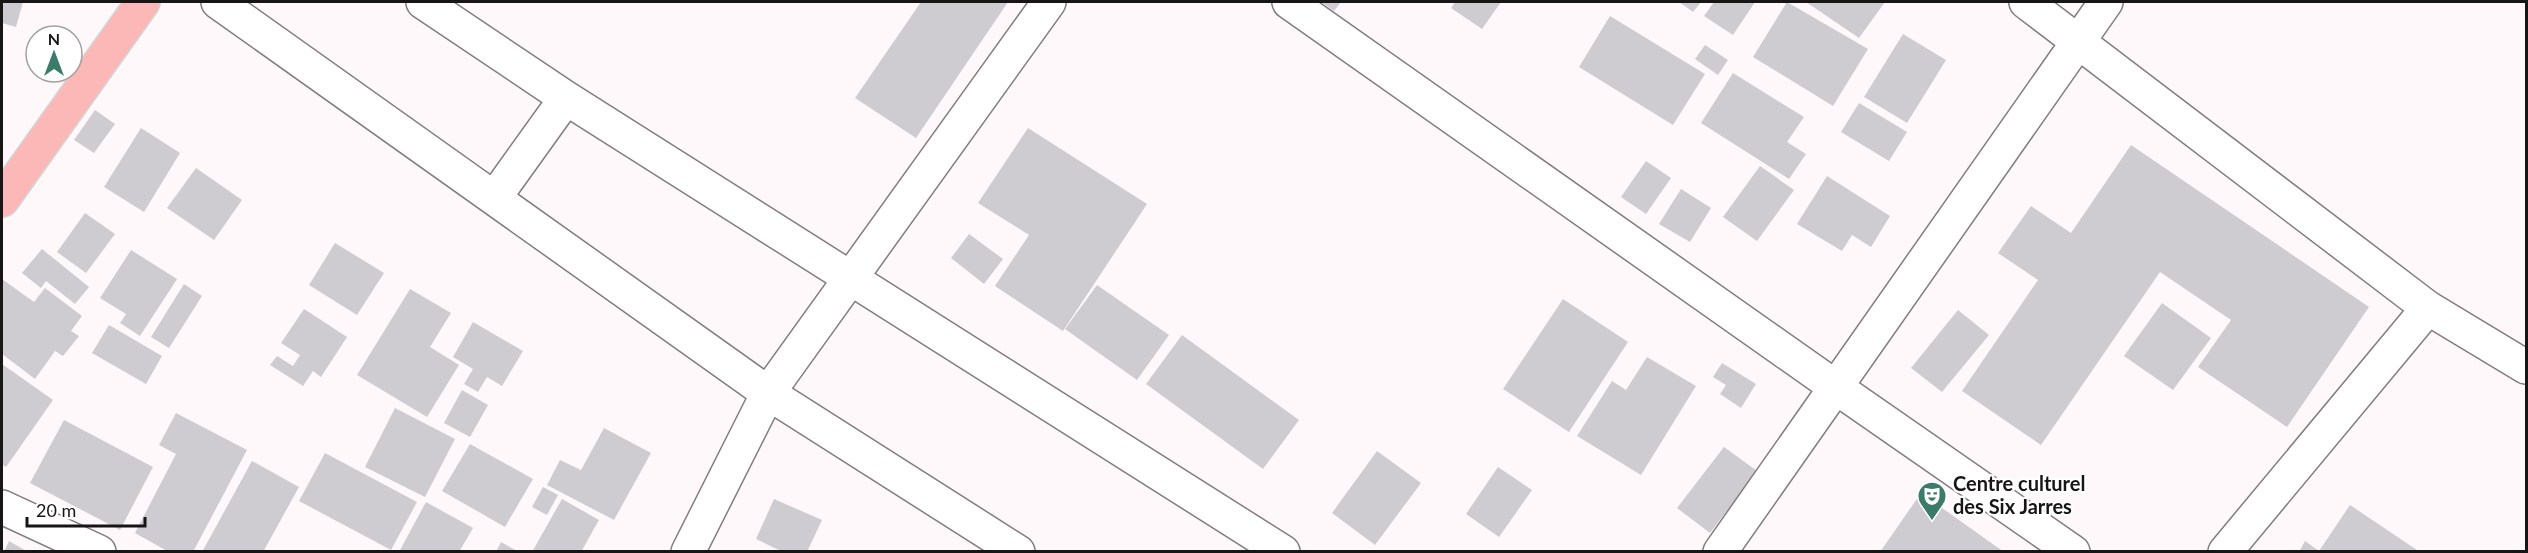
<svg xmlns="http://www.w3.org/2000/svg" width="2528" height="553" font-family="Lato,sans-serif">
<rect width="100%" height="100%" fill="#fff8fb"/>
<path fill="#cecbd1" d="M2 2H23L16 27 2 23Z
M921 2H1008L916 138 855 98Z
M1321 2H1341L1334 11Z
M1455 2H1501L1482 29 1451 8Z
M1679 2H1701L1693 12Z
M1714 2H1755L1733 35 1704 16Z
M1787 2 1868 49 1833 106 1753 57Z
M1806 2H1885L1859 38Z
M1610 16 1705 74 1673 125 1579 67Z
M1903 34 1946 60 1907 123 1864 97Z
M1705 45 1728 60 1718 75 1695 59Z
M1733 73 1804 117 1787 142 1806 154 1789 179 1701 123Z
M1859 103 1907 132 1889 161 1841 132Z
M95 110 115 124 94 153 74 140Z
M141 128 180 153 144 212 104 187Z
M1028 128 1147 204 1063 331 995 286 1029 235 978 203Z
M2131 145 2369 307 2287 427 2198 367 2231 320 2160 272 2041 445 1962 391 2038 280 1998 253 2031 206 2071 233Z
M1646 161 1671 178 1646 214 1621 197Z
M1760 166 1794 190 1757 241 1723 217Z
M196 168 242 200 214 240 167 208Z
M1827 176 1890 216 1871 247 1852 235 1842 251 1797 224Z
M1681 189 1711 208 1690 242 1659 224Z
M85 213 115 234 86 273 57 252Z
M969 234 1003 259 984 284 951 258Z
M335 243 384 273 357 315 309 285Z
M42 249 89 287 75 304 46 281 41 288 22 273Z
M131 250 177 279 140 336 120 323 126 314 100 298Z
M2 279 34 302 45 288 82 316 71 331 79 336 63 356 55 351 35 379 2 354Z
M184 284 202 296 169 348 151 337Z
M1097 285 1169 335 1137 380 1065 329Z
M410 289 451 313 430 347 459 365 427 417 357 375Z
M1563 299 1628 342 1569 432 1503 389Z
M2162 303 2211 338 2173 390 2124 356Z
M304 309 347 337 321 377 313 371 303 386 270 365 277 356 293 366 300 355 281 343Z
M1958 310 1989 335 1942 392 1911 368Z
M473 322 523 351 502 386 487 377 478 392 464 384 473 369 453 357Z
M109 325 162 356 146 384 92 353Z
M1182 335 1299 420 1263 469 1146 384Z
M1647 357 1696 386 1641 475 1577 436 1612 381 1626 390Z
M1722 363 1756 384 1741 408 1720 394 1726 385 1713 377Z
M2 364 53 400 6 467 2 464Z
M462 390 488 405 470 437 444 423Z
M395 408 455 439 425 497 365 467Z
M176 413 247 450 193 552H169L135 533 176 454 159 445Z
M64 420 153 467 120 530 30 483Z
M604 428 651 453 614 520 547 485 560 460 581 470Z
M470 444 533 479 505 527 442 491Z
M1724 447 1757 471 1710 533 1677 508Z
M1377 451 1421 483 1375 545 1332 513Z
M325 453 417 502 391 550 299 501Z
M252 461 299 487 263 552H202Z
M1498 467 1532 490 1499 537 1466 514Z
M543 487 558 495 547 515 532 507Z
M1921 493 2004 552H1880Z
M562 499 599 520 581 552H532Z
M774 499 822 520 807 552H783L756 539Z
M426 502 473 528 459 552H399Z
M2350 505 2420 552H2299L2305 541 2319 551Z
M9 541 28 552H4Z
M501 542 519 552H496Z"/>
<g fill="none" stroke-linecap="round" stroke-linejoin="round">
<g stroke="#837c7f" stroke-width="36">
<path id="minor" d="M218 2 768 393 1018 552
M423 2 566 98 1283 552
M1289 2 1834 386 2073 552
M2026 2 2428 308 2526 367
M495 197 566 98
M2 507 99 552
M688 552 768 393 1049 2
M1720 552 2106 2
M2225 552 2428 308"/>
</g>
<g stroke="#d5d5d5" stroke-width="36">
<path id="major" d="M2 200 143 2"/>
</g>
<use href="#minor" stroke="#fff" stroke-width="33"/>
<use href="#major" stroke="#fbb8b6" stroke-width="33"/>
</g>
<defs>
<g id="theatre-pin" transform="scale(1.5)"><path d="M0 17L-7.5 6A9.5 9.5 0 1 1 7.5 6Z" fill="#3b7b69" stroke="#fff"/><path d="M-5-5.5Q0-4 5-5.5V0Q5 5 0 6Q-5 5-5 0ZM-3.3-2.5H-1v1.5H-3.3ZM1-2.5H3.3v1.5H1ZM-2.8 1Q0 5.5 2.8 1Z" fill="#fff"/></g>
</defs>
<g fill-rule="evenodd">
<use href="#theatre-pin" x="1932" y="496"/>
</g>
<g text-anchor="middle" stroke-width="4.5" stroke-linejoin="round" paint-order="stroke">
<g font-size="20" font-weight="bold" fill="#171516" stroke="#fff" text-anchor="start">
<text x="1953" y="491">Centre culturel<tspan x="1953" dy="23">des Six Jarres</tspan></text>
</g>
</g>
<rect width="2528" height="553" fill="none" stroke="#171516" stroke-width="6"/>
<g transform="translate(54 54)"><circle r="28" fill="#ffffff" stroke="#a2a1a2" stroke-width="1.5"/>
<path d="M0-4.5L10 22L0 15L-10 22Z" fill="#3b7b69"/>
<text y="-9" font-size="16" font-weight="bold" text-anchor="middle" fill="#171516">N</text>
</g>
<path d="M27 517v9h118v-9" fill="none" stroke="#171516" stroke-width="3"/>
<text x="36" y="517" font-size="18" fill="#171516" stroke="#ffffff" stroke-width="4.5" paint-order="stroke">20 m</text>
</svg>
